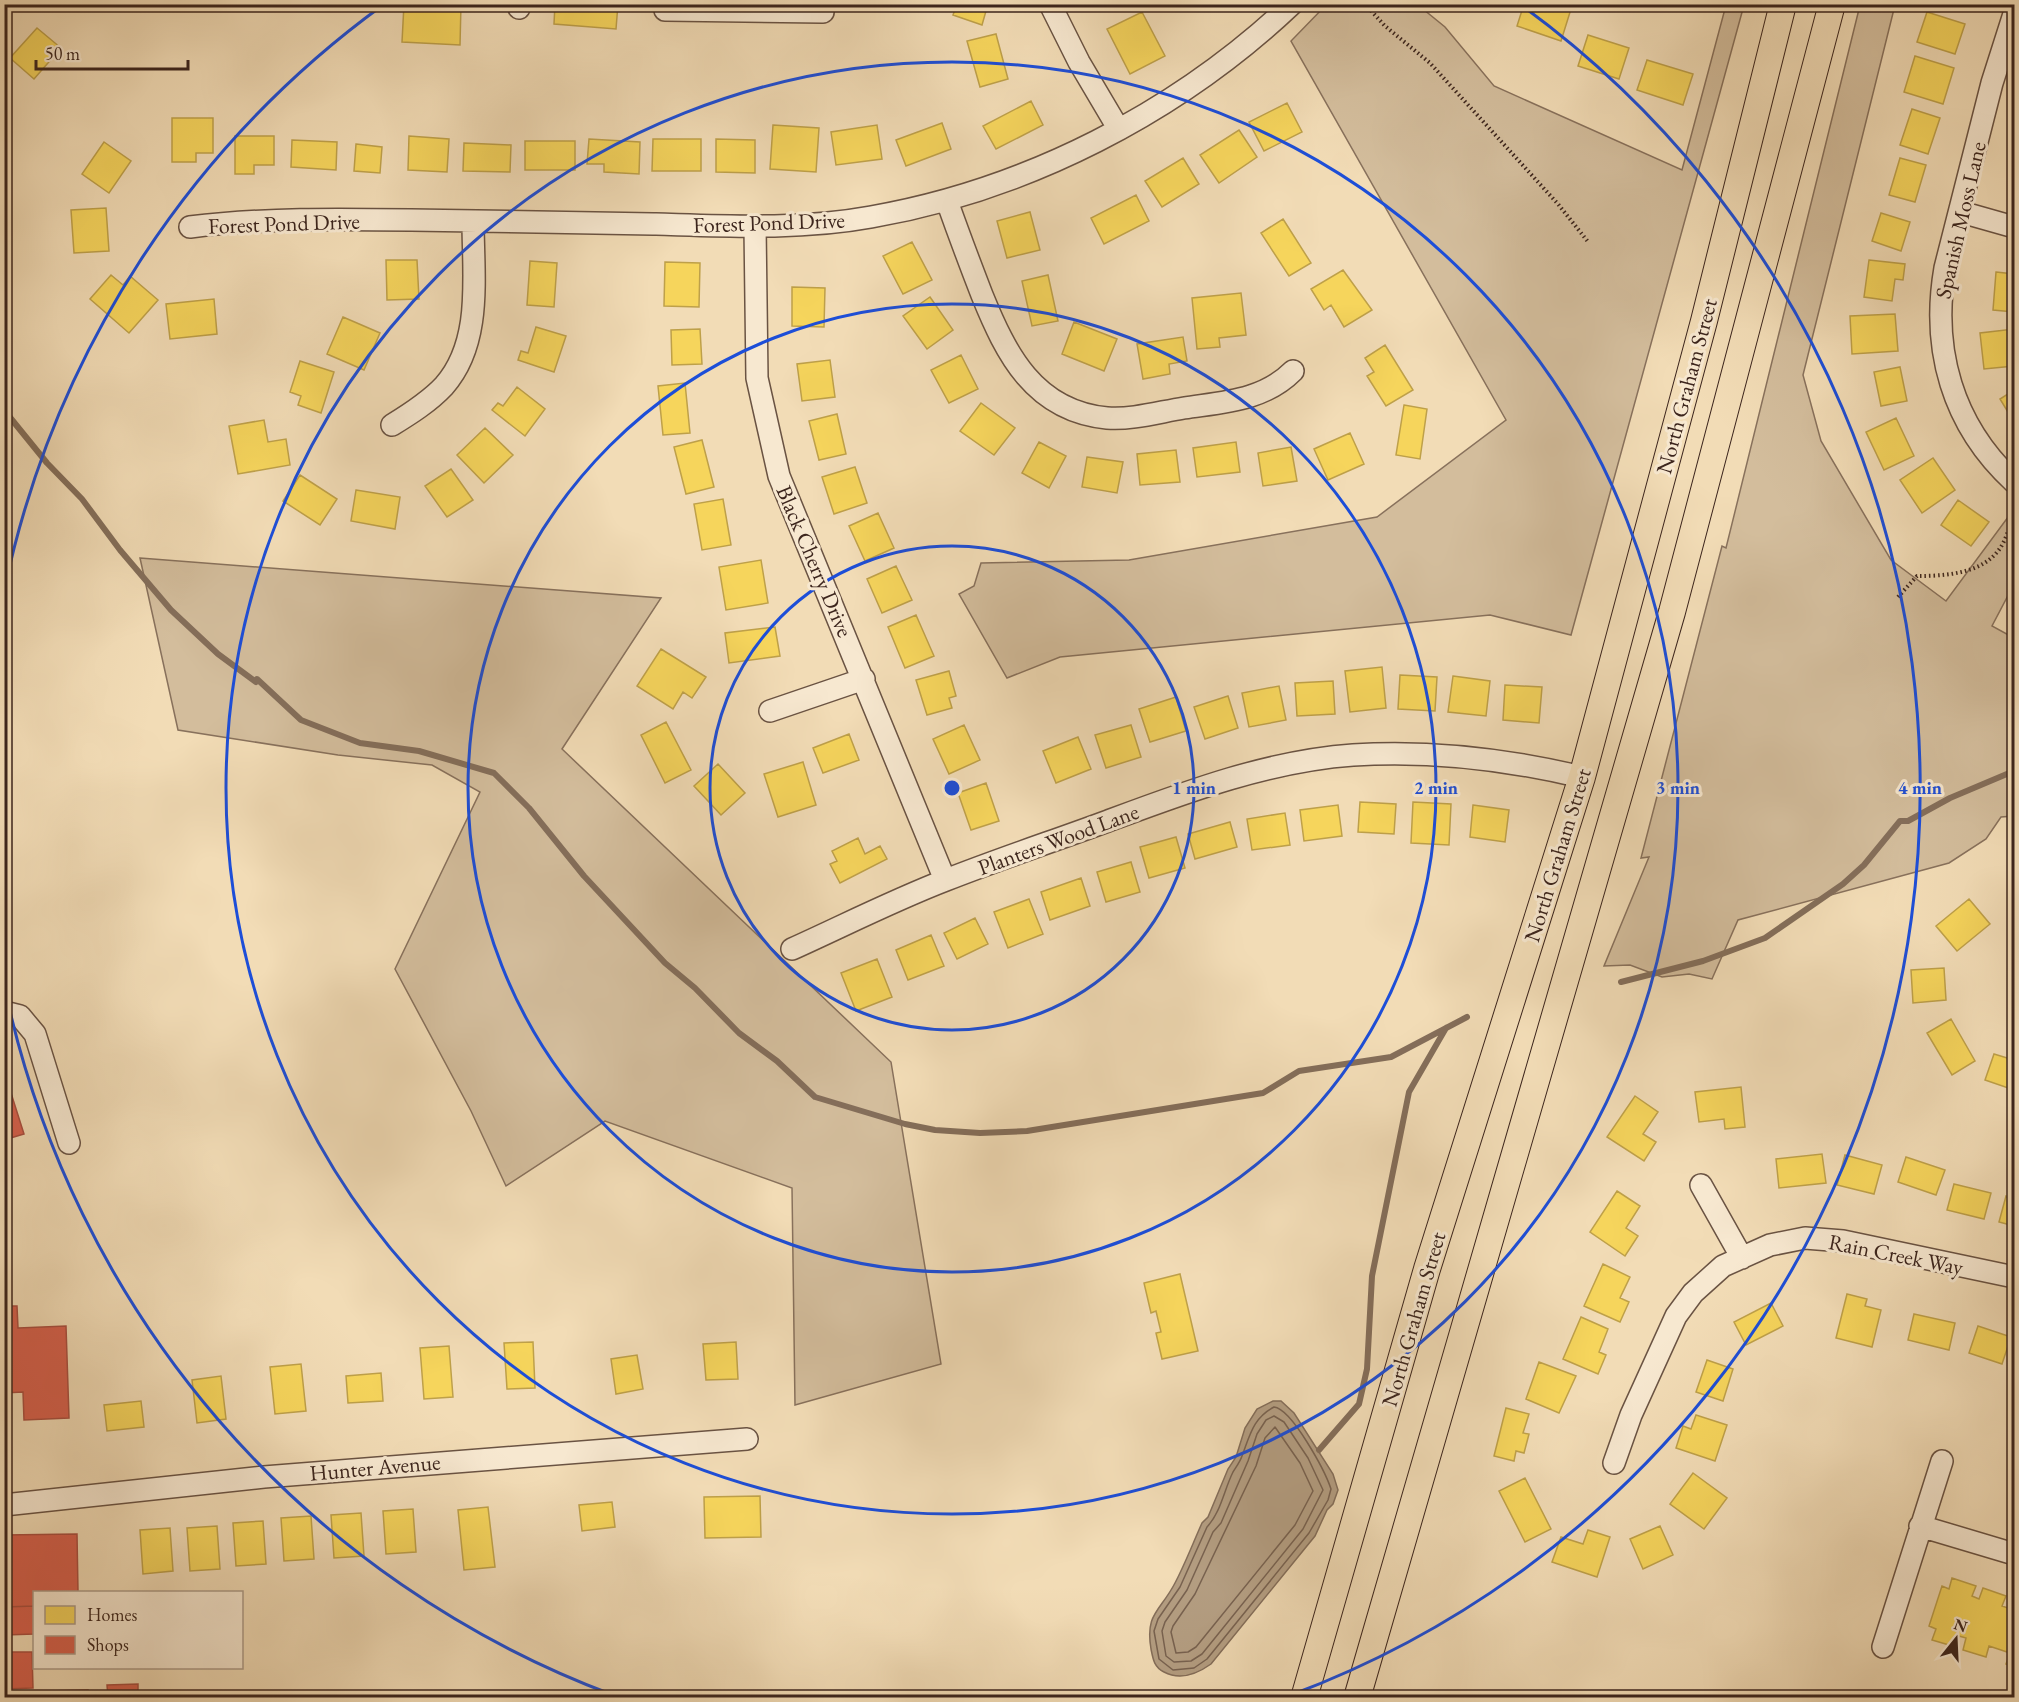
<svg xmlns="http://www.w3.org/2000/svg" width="2019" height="1702" font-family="'EB Garamond',serif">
<rect width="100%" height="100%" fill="#f2dcb6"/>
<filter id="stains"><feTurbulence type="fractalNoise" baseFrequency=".00333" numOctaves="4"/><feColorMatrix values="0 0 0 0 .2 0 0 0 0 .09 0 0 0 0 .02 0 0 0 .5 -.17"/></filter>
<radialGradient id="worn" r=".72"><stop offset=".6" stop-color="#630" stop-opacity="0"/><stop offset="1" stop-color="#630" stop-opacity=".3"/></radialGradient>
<path fill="#d3bd9c" stroke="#88715c" stroke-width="1.5" d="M1327 4 1418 5 1445 27 1494 86 1682 170 1726 5H1744L1571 635 1490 615 1060 657 1007 678 959 594 974 586 981 563 1129 560 1377 517 1506 420 1291 41Z
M1860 5H1895L1803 375 1821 441 1891 560 1946 601 2014 509V584L1992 626 2014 638V816L2001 817 1986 839 1949 863 1738 920 1712 979 1689 974 1662 977 1630 965 1604 966 1649 857 1641 858 1722 546 1726 548Z
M140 558 661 598 562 749 891 1062 941 1364 795 1405 792 1188 605 1121 506 1186 471 1111 395 969 480 792 432 765 338 755 178 730Z"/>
<path fill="#b49e82" stroke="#846e5a" stroke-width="1.5" d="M1273 1401H1281L1294 1413 1333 1474 1338 1490 1333 1504 1327 1510 1315 1536 1211 1664C1197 1674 1181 1681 1164 1672 1154 1667 1153 1659 1151 1649 1145 1613 1160 1612 1175 1583 1185 1564 1193 1543 1202 1523L1208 1517 1228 1469 1236 1457 1245 1428 1257 1409Z"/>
<path fill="#f6d55c" stroke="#bea049" stroke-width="1.5" d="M404 4H461L460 45 402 42Z
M555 4H618L616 29 554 24Z
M957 4H988L982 25 953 15Z
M1524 4H1559L1571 9 1561 41 1517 26Z
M1142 12 1165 56 1130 74 1107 29Z
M1927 12 1965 24 1955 54 1917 42Z
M37 28 61 48 34 79 10 58Z
M996 34 1008 79 980 87 967 41Z
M1588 35 1629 48 1619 79 1578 66Z
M1915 56 1954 68 1943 104 1904 92Z
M1647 60 1693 74 1683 105 1637 90Z
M1031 101 1043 125 996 149 983 126Z
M1287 103 1302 132 1264 151 1249 122Z
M1912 109 1940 118 1928 154 1900 145Z
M172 118H213V153H196V162H172Z
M942 123 951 149 906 166 896 140Z
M773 125 819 128 816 172 770 169Z
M877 125 882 159 836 165 831 132Z
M1239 130 1257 157 1219 183 1200 155Z
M235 136H274V165H254V174H235Z
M409 136 449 139 447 172 408 170Z
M589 139 640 142 639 174 604 172V164H587Z
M653 139H701V171H652Z
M716 139 755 140V173L716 172Z
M292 140 337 142 336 170 291 167Z
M525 141H575V170H525Z
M104 142 131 161 109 193 82 174Z
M464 143 511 145 510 172 463 171Z
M356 144 382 147 380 173 354 171Z
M1183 158 1199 184 1162 207 1145 181Z
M1900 158 1926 165 1915 202 1889 195Z
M1136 195 1149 221 1104 244 1091 218Z
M106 208 109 251 74 253 71 210Z
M1030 212 1040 250 1007 258 997 221Z
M1881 213 1910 222 1901 251 1872 241Z
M1283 219 1311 263 1289 276 1261 233Z
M912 242 932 280 903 294 883 256Z
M386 260H417L419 299 387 300Z
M1869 260 1905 264 1903 280 1895 279 1892 301 1864 297Z
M530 261 557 263 554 307 527 305Z
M665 262 700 263 699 307 664 306Z
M1343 270 1372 310 1344 327 1331 305 1324 310 1311 289Z
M1996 272 2014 274V312L1993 310Z
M111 275 123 285 130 276 158 300 129 333 90 299Z
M1048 275 1058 321 1032 326 1022 281Z
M792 287 825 288 824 327 792 326Z
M1241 293 1246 335 1219 338 1220 347 1197 349 1192 298Z
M930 297 953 330 927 349 903 316Z
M214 299 217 334 170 339 166 304Z
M1895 314 1898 351 1852 354 1850 316Z
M343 317 380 333 364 370 327 354Z
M1074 322 1117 339 1104 371 1062 354Z
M536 327 566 336 554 372 518 360 521 351 528 353Z
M700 329 702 364 672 365 671 330Z
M2014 329V366L1984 369 1980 333Z
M1183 337 1187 361 1169 364 1170 374 1143 379 1137 344Z
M1385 345 1413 390 1386 406 1367 376 1374 372 1365 358Z
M961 355 978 389 949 403 931 370Z
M830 360 835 397 802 401 797 364Z
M300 361 334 372 321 413 298 405 301 396 290 392Z
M1900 367 1907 401 1881 406 1874 372Z
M685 383 690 433 663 435 658 386Z
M517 387 545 409 525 436 492 410 498 403 503 406Z
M2014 390V422L2000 399Z
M981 403 1015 428 994 455 960 431Z
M1404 405 1427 409 1420 459 1396 455Z
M837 414 846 454 819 460 809 421Z
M1896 418 1914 456 1884 470 1866 432Z
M264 420 268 442 286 439 290 465 238 474 229 426Z
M485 428 513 455 484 483 457 455Z
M1350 433 1364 464 1328 480 1314 449Z
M702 440 714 487 686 494 674 447Z
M1039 442 1066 456 1049 488 1022 473Z
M1236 442 1240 472 1197 477 1193 448Z
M1291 447 1297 481 1263 486 1258 453Z
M1176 450 1180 482 1140 485 1137 454Z
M1087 457 1123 462 1117 493 1082 487Z
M1933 458 1955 490 1922 513 1900 480Z
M855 467 867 503 834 514 822 477Z
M451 469 473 500 447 517 425 486Z
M300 475 337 499 320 525 283 501Z
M356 490 400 497 395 529 351 521Z
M723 499 731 545 702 550 694 504Z
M1958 500 1989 522 1971 546 1941 525Z
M878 513 894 548 865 561 849 526Z
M761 560 768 603 726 610 719 567Z
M896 566 912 600 882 613 867 579Z
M916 615 934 656 905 668 888 627Z
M775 627 780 656 729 663 725 633Z
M661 649 706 677 692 698 683 692 673 709 637 686Z
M1382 667 1386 708 1350 712 1345 671Z
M949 671 956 696 949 698 952 708 927 715 916 680Z
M1400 675 1437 677 1435 711 1398 709Z
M1453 676 1490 681 1486 716 1448 712Z
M1333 681 1335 714 1297 716 1295 683Z
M1505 685 1542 687 1539 723 1503 720Z
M1279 686 1286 720 1249 727 1242 693Z
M1228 696 1238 728 1205 739 1194 707Z
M1176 697 1186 731 1150 742 1139 709Z
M666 722 691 770 665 783 641 735Z
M964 725 980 760 949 774 933 739Z
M1131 725 1141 757 1106 768 1095 735Z
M849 734 859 760 823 773 813 748Z
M1078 737 1091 769 1056 783 1043 751Z
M803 762 816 805 778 817 764 774Z
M718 764 745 793 721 815 694 786Z
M986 783 999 821 971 830 958 793Z
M1360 802 1396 804 1394 834 1358 832Z
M1413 802 1451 804 1449 845 1411 843Z
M1338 805 1342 836 1304 841 1300 810Z
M1473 805 1509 810 1505 842 1470 837Z
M1285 813 1290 845 1252 850 1247 819Z
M1230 822 1237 847 1195 859 1188 834Z
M1176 837 1185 868 1149 878 1140 847Z
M858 838 865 854 880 846 887 859 840 883 830 864 837 861 832 851Z
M1131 862 1140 892 1106 902 1097 872Z
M1081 878 1090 906 1050 920 1041 892Z
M2014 886V919H2012L2010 887Z
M1029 899 1043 934 1008 948 994 912Z
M1969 899 1990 924 1957 951 1936 926Z
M975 918 988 944 957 959 944 933Z
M931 935 944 966 908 980 896 950Z
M877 959 892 997 856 1011 841 973Z
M1944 968 1946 1000 1913 1003 1911 970Z
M1951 1019 1975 1061 1952 1075 1927 1033Z
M1994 1054 2014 1060V1090L1985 1080Z
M1741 1087 1745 1127 1725 1129 1724 1119 1699 1122 1695 1092Z
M1635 1096 1658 1112 1643 1134 1656 1142 1644 1161 1607 1137Z
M1822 1154 1826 1183 1779 1188 1776 1159Z
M1845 1155 1882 1165 1874 1194 1837 1185Z
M1906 1157 1945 1170 1936 1195 1898 1182Z
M1954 1184 1991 1193 1984 1219 1947 1210Z
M1617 1191 1640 1206 1626 1228 1638 1236 1625 1256 1590 1232Z
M2006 1196 2014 1199V1226L1999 1222Z
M1603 1264 1630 1277 1620 1298 1629 1302 1620 1322 1584 1306Z
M1180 1274 1198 1351 1162 1359 1156 1333 1161 1332 1156 1311 1151 1313 1144 1283Z
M1847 1294 1867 1299 1865 1306 1881 1310 1872 1347 1836 1338Z
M1771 1303 1783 1326 1746 1345 1734 1322Z
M1914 1314 1955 1323 1949 1350 1908 1340Z
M1581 1317 1608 1329 1599 1352 1606 1355 1598 1374 1563 1359Z
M1978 1326 2011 1337 2002 1364 1969 1353Z
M533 1342 535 1388 507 1389 504 1343Z
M736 1342 738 1379 706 1380 703 1344Z
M449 1346 453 1397 424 1399 420 1348Z
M637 1355 643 1389 616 1394 611 1359Z
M1707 1360 1733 1369 1723 1401 1696 1392Z
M1539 1362 1576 1376 1559 1413 1526 1399Z
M301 1364 306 1411 275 1414 270 1367Z
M381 1373 383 1401 348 1403 346 1376Z
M221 1376 226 1419 197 1423 192 1380Z
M141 1401 144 1427 107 1431 104 1405Z
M1506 1408 1529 1414 1523 1433 1529 1434 1524 1453 1516 1451 1514 1461 1494 1456Z
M1696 1415 1727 1425 1715 1461 1676 1448 1683 1426 1691 1429Z
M1693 1473 1727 1498 1704 1529 1670 1504Z
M1525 1478 1551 1529 1525 1542 1499 1491Z
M760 1496 761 1537 705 1538 704 1497Z
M612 1502 615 1527 582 1531 579 1505Z
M488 1507 495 1567 464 1570 458 1510Z
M413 1509 416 1552 386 1554 383 1511Z
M361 1513 364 1556 334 1558 331 1515Z
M311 1516 314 1559 284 1561 281 1518Z
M263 1521 266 1564 236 1566 233 1523Z
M217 1526 220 1569 190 1571 187 1528Z
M1660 1526 1673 1555 1643 1569 1630 1539Z
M170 1528 173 1571 143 1574 140 1530Z
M1588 1530 1610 1537 1597 1577 1552 1562 1561 1537 1583 1544Z
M1952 1578 1976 1586 1972 1596 1979 1599 1983 1588 2006 1596 2002 1606 2014 1610V1667L2006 1664 2010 1653 1989 1646 1986 1657 1963 1650 1966 1638 1959 1636 1956 1647 1932 1640 1936 1629 1929 1626 1942 1586 1949 1589Z"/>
<path fill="#d6604d" stroke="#a84e3f" stroke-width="1.5" d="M4 1071 24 1134 4 1140Z
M4 1306H17L18 1328 66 1326 69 1418 24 1420 23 1392 4 1393Z
M77 1534 78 1592H34V1606L5 1607 4 1535Z
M34 1606V1634L5 1635V1607Z
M4 1652H32L33 1688 4 1689Z
M138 1684V1698H108L107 1685Z
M88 1690V1698H4V1692Z"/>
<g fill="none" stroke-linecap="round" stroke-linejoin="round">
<path stroke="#786250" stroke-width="1.5" d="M1274 1407C1292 1409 1325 1471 1331 1489L1328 1500 1309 1533 1207 1659 1194 1668 1173 1670 1159 1659 1154 1631 1158 1619 1180 1587 1207 1527C1221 1512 1224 1490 1233 1472 1236 1467 1240 1462 1242 1456 1250 1435 1253 1418 1274 1407Z
M1274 1416 1284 1422 1308 1458 1323 1490 1303 1529 1202 1654 1191 1661 1174 1662 1166 1656 1162 1631 1165 1622 1187 1590 1213 1532 1221 1523 1248 1461 1257 1434 1266 1420Z
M1275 1427 1300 1463 1313 1491 1295 1525 1196 1647 1188 1652 1176 1653 1171 1632 1173 1626 1195 1594 1256 1466 1265 1438Z"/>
<path stroke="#846e5a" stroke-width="6" d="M4 410 47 463 82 499 120 550 171 610 218 654 256 682 257 679 301 720 360 743 419 751 494 773 529 808 584 876 665 963 695 988 739 1033 777 1061 815 1097 905 1124 935 1130 980 1133 1027 1131 1263 1093 1299 1071 1391 1057 1467 1017
M1621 982 1703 961 1765 938 1843 884 1864 865 1900 821H1908L1950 798 2014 771
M1319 1450 1359 1404 1367 1369 1372 1276 1409 1092 1446 1028"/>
<g stroke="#6a5343" stroke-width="24">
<path id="minor" d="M518 4 519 8
M1051 6 1079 62 1118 128
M665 10 823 12V4
M2014 14 1992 83 1945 268C1931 349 1952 425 2014 482
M947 201C958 232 970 264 982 295 1006 354 1034 411 1107 418 1132 420 1159 412 1184 408 1223 402 1263 401 1293 371
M1961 212 2014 227
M755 226 757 378 779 476 945 880
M190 227C263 218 337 219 411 220 492 221 574 223 656 224 727 226 800 230 871 217 1026 190 1177 113 1292 4
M392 425C410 414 429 402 444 386 483 342 473 275 473 221
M770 711 864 679
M792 949C843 926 894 900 946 880 999 859 1054 841 1108 821 1186 792 1268 761 1353 755 1431 750 1506 759 1582 777
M4 1012 20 1016 35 1034 69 1143
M1701 1185 1742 1258
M1614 1463 1631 1415 1676 1316 1693 1293 1723 1266 1770 1245 1805 1238 1843 1241 2014 1277
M4 1505 264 1477 747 1439
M1920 1526 2014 1554
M1883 1647 1942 1461"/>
</g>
<g stroke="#3c251d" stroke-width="28">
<path id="major" d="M1304 1698 1427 1269 1582 777 1704 321 1783 4
M1357 1698 1672 612 1832 4"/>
</g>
<path stroke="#3c251d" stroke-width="4" stroke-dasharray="1.5 3" stroke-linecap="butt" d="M1365 4 1385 26 1430 63 1558 204 1589 243
M1898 597 1917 576C1944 576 1980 574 1998 551 2006 541 2009 527 2014 516"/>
<use href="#minor" stroke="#f7e8d0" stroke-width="21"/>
<use href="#major" stroke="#f2dcb6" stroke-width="26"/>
</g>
<g fill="none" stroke="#1d4ed8" stroke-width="3">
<circle cx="952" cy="788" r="242"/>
<circle cx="952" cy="788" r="484"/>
<circle cx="952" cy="788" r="726"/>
<path d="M613 1695A968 968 0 0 1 5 989M5 587A968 968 0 0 1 383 5M1521 5A968 968 0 0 1 1291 1695"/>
</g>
<g text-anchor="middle" stroke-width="6" stroke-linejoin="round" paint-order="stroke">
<g font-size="22" fill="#3c251d" stroke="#f7e8d0">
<text transform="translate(1960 220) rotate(-77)" y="8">Spanish Moss Lane</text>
<text transform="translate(769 222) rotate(-2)" y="8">Forest Pond Drive</text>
<text transform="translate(284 223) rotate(-2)" y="8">Forest Pond Drive</text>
<text transform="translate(1686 386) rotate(-75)" y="8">North Graham Street</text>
<text transform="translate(815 561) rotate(67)" y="8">Black Cherry Drive</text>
<text transform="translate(1058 839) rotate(-20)" y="8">Planters Wood Lane</text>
<text transform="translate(1557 855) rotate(-73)" y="8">North Graham Street</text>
<text transform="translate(1896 1254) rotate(11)" y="8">Rain Creek Way</text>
<text transform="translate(1413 1319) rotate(-74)" y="8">North Graham Street</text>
<text transform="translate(375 1467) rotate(-5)" y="8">Hunter Avenue</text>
</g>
</g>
<circle cx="952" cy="788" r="9" fill="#1d4ed8" stroke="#f7e8d0" stroke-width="3"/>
<g font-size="18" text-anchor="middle" font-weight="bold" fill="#1d4ed8" stroke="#f7e8d0" stroke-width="6" stroke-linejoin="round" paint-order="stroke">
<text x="1194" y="794">1 min</text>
<text x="1436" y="794">2 min</text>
<text x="1678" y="794">3 min</text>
<text x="1920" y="794">4 min</text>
</g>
<rect width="2019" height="1702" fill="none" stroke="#f2dcb6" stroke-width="24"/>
<rect x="6" y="6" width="2007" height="1690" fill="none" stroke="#3c251d" stroke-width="3"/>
<rect x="12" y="12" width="1995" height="1678" fill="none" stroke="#3c251d" stroke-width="1.5"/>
<rect x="33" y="1591" width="210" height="78" fill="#f7e8d0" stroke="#ac9a88" stroke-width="1.5"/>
<rect x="45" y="1606" width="30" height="18" fill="#f6d55c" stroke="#ac9a88" stroke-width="1.5"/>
<text x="87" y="1621" font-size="18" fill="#3c251d">Homes</text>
<rect x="45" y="1636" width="30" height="18" fill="#d6604d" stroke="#ac9a88" stroke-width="1.5"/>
<text x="87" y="1651" font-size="18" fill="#3c251d">Shops</text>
<g transform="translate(1956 1639) rotate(18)" stroke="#f7e8d0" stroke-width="4.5" paint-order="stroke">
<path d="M0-4.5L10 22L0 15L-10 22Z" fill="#3c251d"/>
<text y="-9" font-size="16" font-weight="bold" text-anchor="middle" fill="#3c251d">N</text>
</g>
<path d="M36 60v9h152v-9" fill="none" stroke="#3c251d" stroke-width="3"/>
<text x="45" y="60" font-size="18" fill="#3c251d" stroke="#f7e8d0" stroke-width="4.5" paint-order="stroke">50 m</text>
<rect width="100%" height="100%" filter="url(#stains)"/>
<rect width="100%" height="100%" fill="url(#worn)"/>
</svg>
